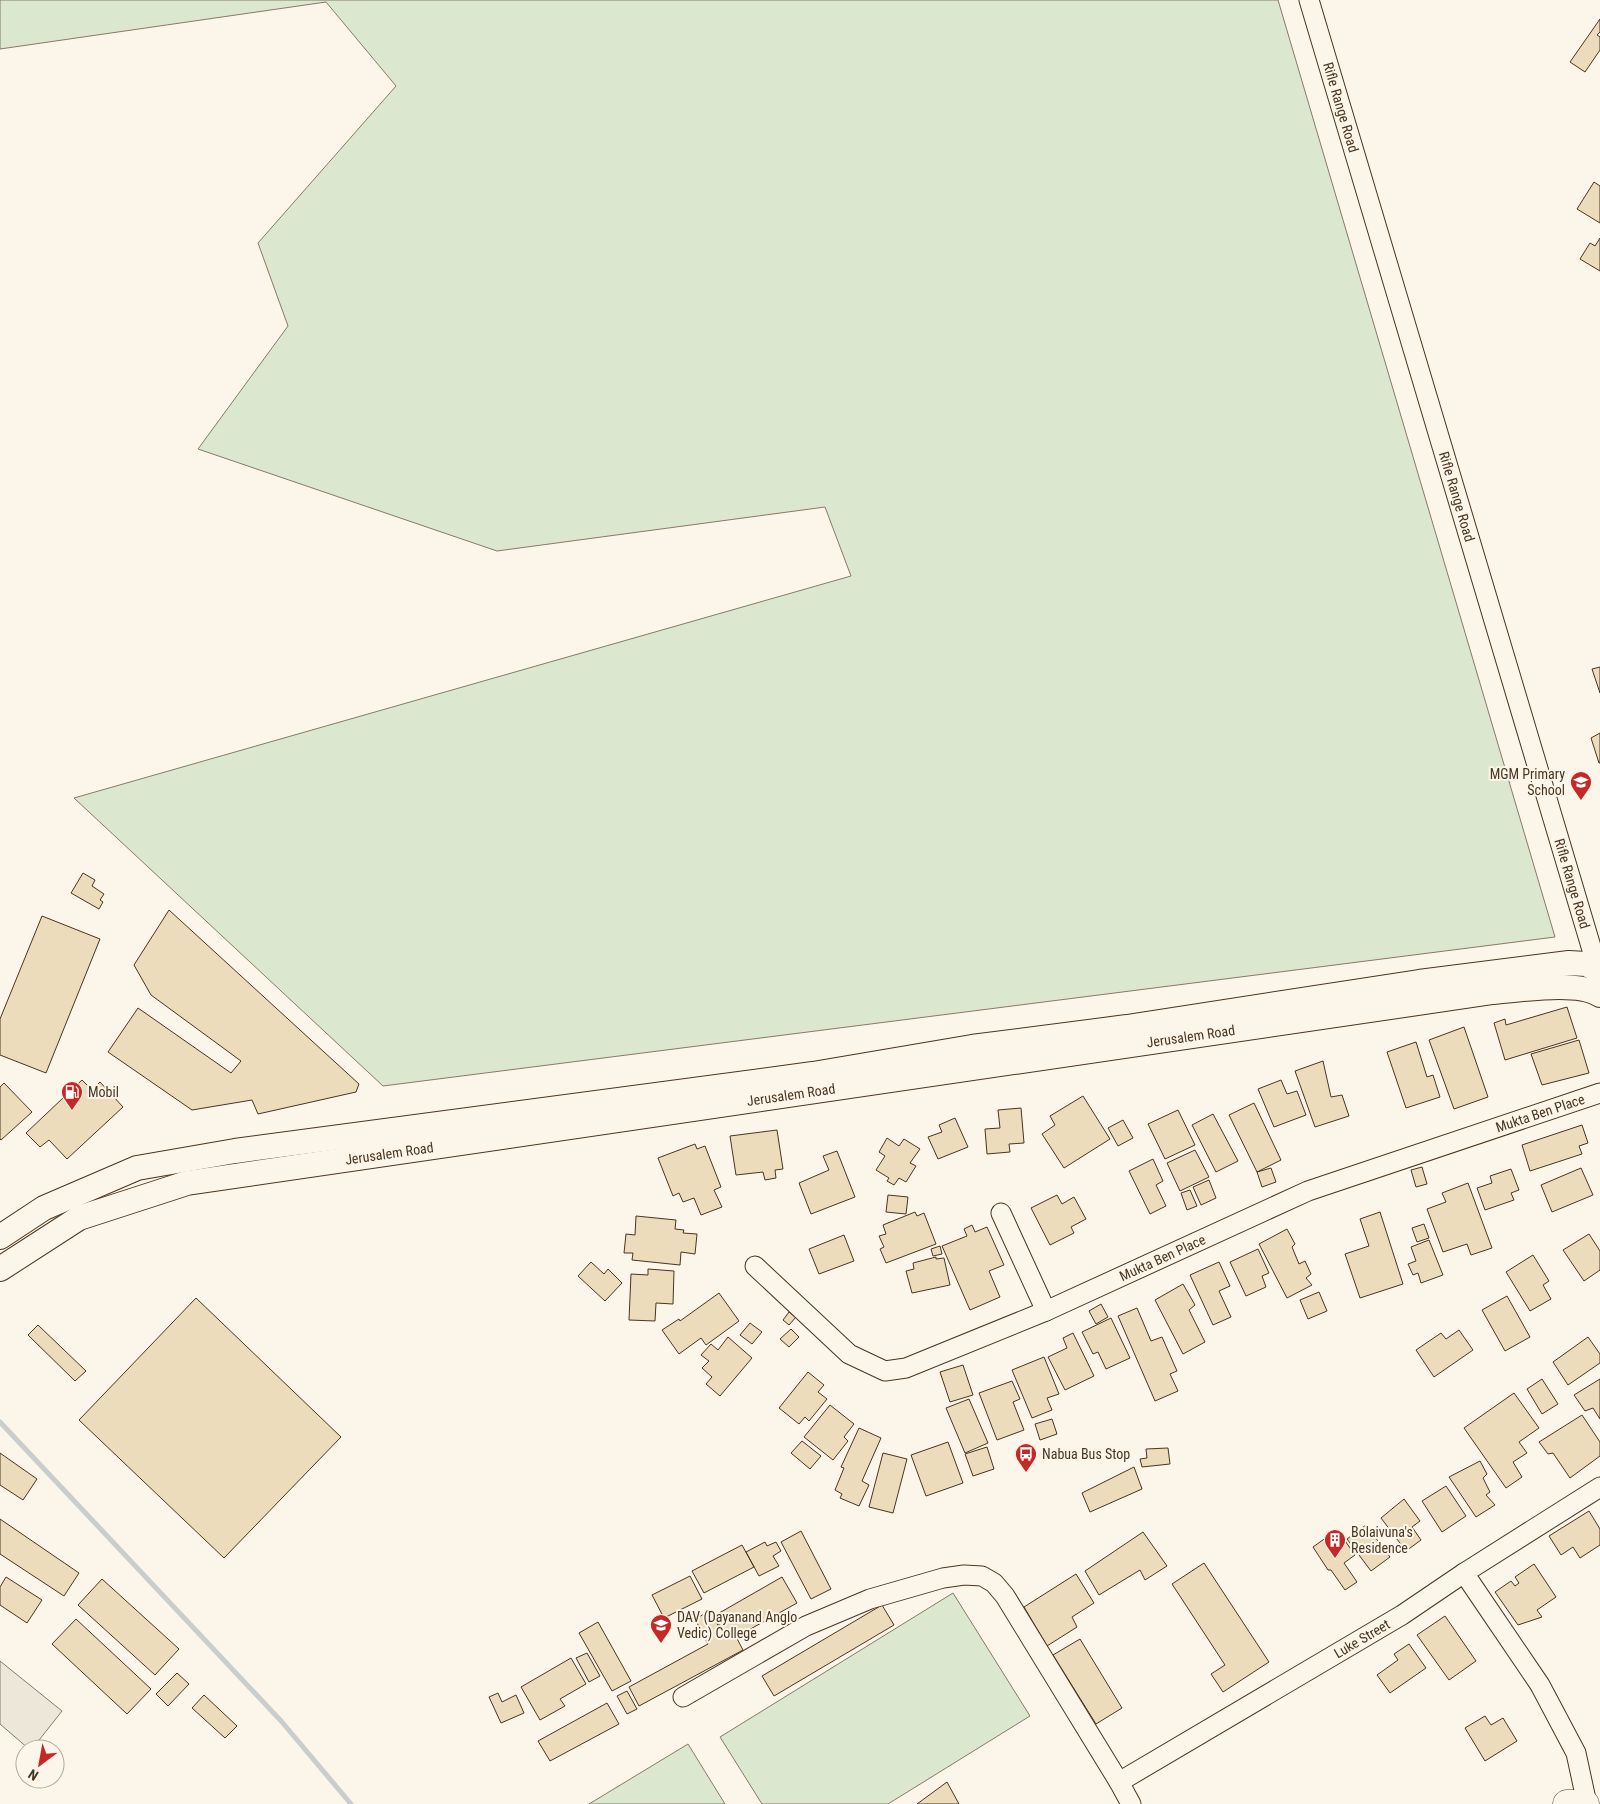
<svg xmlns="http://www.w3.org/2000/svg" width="1600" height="1804" font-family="'Roboto Condensed',sans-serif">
<rect width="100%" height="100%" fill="#fbf6e9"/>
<path fill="#dce7d0" stroke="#887966" d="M0 0H1278L1555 937 383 1086 74 798 851 576 825 507 497 551 198 449 288 326 258 243 396 86 326 2 0 49Z
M953 1593 1030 1716 888 1804H762L720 1737Z
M688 1744 725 1804H589Z"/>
<path fill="#ede7d9" stroke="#887966" d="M0 1661 62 1711 32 1749H29L0 1724Z"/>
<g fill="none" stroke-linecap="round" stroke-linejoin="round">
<path stroke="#c9cecd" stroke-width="5" d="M0 1422 282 1722 351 1804"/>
</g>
<path fill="#ecdcbc" stroke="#4a3520" d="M1600 19V32L1597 35 1600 37V50L1585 72 1570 62Z
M1594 182 1600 186V223L1577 209Z
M1600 238V271L1580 259 1590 243 1595 246Z
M1600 667V693L1592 669Z
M1600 733V763H1599L1591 738Z
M83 873 95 880 92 886 104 894 100 900 103 902 99 909 71 893Z
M169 910 359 1084 356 1092 258 1114 252 1100 192 1110 108 1052 138 1008 231 1073 241 1061 151 995 134 965Z
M42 916 100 939 46 1073 0 1055V1019Z
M1567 1007 1577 1038 1505 1060 1494 1023 1505 1019 1506 1025Z
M1464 1027 1488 1097 1454 1109 1429 1040Z
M1579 1040 1589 1073 1542 1085 1531 1054Z
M1416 1042 1427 1077 1433 1075 1440 1097 1406 1108 1387 1052Z
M1323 1061 1331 1097 1342 1095 1349 1116 1315 1127 1295 1071Z
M82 1080 92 1090 100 1082 123 1107 67 1159 49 1140 40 1147 26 1133Z
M1281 1080 1287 1094 1297 1091 1306 1115 1274 1127 1258 1089Z
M4 1083 32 1112 1 1140 0 1139V1087Z
M1083 1096 1110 1139 1064 1168 1042 1134 1055 1125 1050 1116Z
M1254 1103 1281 1160 1257 1172 1229 1115Z
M1021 1108 1024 1143 1009 1144 1010 1152 987 1154 985 1129 1000 1128 998 1110Z
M1178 1110 1195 1145 1165 1159 1148 1124Z
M1213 1114 1238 1161 1216 1172 1192 1125Z
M955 1118 968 1147 938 1159 928 1137 942 1132 939 1125Z
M1123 1120 1133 1138 1118 1146 1108 1128Z
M1582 1125 1588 1143 1579 1146 1582 1154 1530 1171 1522 1145Z
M777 1130 783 1169 775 1170 776 1178 765 1180 763 1172 736 1175 730 1136Z
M887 1138 899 1146 904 1139 920 1149 910 1163 916 1166 906 1182 899 1178 894 1185 887 1181 889 1178 876 1170 885 1156 879 1152Z
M695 1144 697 1149 705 1146 721 1187 714 1190 722 1207 701 1215 694 1198 683 1202 679 1193 673 1196 658 1158Z
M1195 1150 1209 1177 1180 1191 1167 1163Z
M837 1151 855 1197 811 1214 799 1183 829 1170 823 1156Z
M1153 1159 1163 1181 1156 1185 1166 1206 1150 1214 1129 1171Z
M1422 1167 1427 1184 1416 1187 1411 1170Z
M1271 1168 1276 1182 1262 1187 1257 1172Z
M1581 1168 1593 1195 1552 1212 1541 1185Z
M1511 1169 1519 1190 1511 1193 1514 1200 1485 1210 1477 1188 1492 1183 1490 1176Z
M1209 1180 1216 1198 1201 1205 1193 1187Z
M1468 1183 1492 1248 1471 1255 1467 1244 1443 1252 1427 1209 1446 1202 1442 1193Z
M1190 1190 1197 1206 1187 1210 1181 1193Z
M888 1195 908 1197 906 1214 886 1212Z
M1057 1195 1062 1204 1074 1197 1086 1219 1071 1227 1074 1233 1050 1245 1031 1208Z
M915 1212 917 1216 924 1213 936 1244 886 1263 880 1249 884 1247 879 1236 886 1234 883 1225Z
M1380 1212 1403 1284 1360 1298 1345 1254 1369 1246 1360 1219Z
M636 1216 676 1220 675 1229 684 1230 683 1233 697 1234 695 1254 681 1252 680 1265 632 1260 633 1253H624L626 1234 635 1235Z
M1424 1224 1429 1238 1417 1242 1412 1228Z
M972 1225 975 1232 987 1227 1004 1265 989 1271 1000 1297 970 1310 942 1246 967 1236 964 1229Z
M1287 1229 1295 1244 1292 1247 1299 1264 1305 1261 1311 1274 1306 1278 1312 1285 1287 1298 1259 1244Z
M1589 1234 1600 1251V1270L1584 1281 1563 1250Z
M844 1235 854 1261 819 1274 809 1249Z
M1429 1240 1443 1275 1421 1283 1418 1273 1413 1275 1408 1264 1416 1261 1411 1247Z
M940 1246 942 1254 933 1256 931 1249Z
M1258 1249 1269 1273 1262 1276 1266 1287 1246 1296 1230 1262Z
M1533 1255 1549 1281 1543 1285 1551 1299 1530 1311 1506 1272Z
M936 1257V1259L944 1258 950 1285 912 1293 906 1271 914 1269 913 1263Z
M591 1262 604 1274 608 1269 622 1283 605 1301 578 1276Z
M1219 1262 1230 1286 1219 1291 1231 1317 1213 1325 1190 1275Z
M648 1269 674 1271 673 1304 656 1303 655 1321 629 1320 631 1274 648 1275Z
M1183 1284 1195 1305 1189 1310 1205 1342 1183 1354 1155 1300Z
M1319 1292 1327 1311 1308 1319 1300 1300Z
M719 1293 739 1321 706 1345 701 1338 679 1354 662 1330 679 1319 680 1321Z
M1507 1296 1530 1337 1505 1351 1482 1310Z
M196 1298 341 1437 224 1558 79 1420Z
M1101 1304 1108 1317 1096 1324 1089 1311Z
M1137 1308 1151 1341 1162 1337 1177 1371 1170 1374 1178 1391 1155 1401 1118 1316Z
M789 1312 796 1317 789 1325 783 1320Z
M1111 1318 1130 1358 1106 1369 1098 1352 1093 1354 1082 1332Z
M750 1323 762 1332 752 1344 740 1335Z
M38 1325 86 1371 75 1381 28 1335Z
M791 1329 799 1337 789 1347 780 1339Z
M1459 1330 1473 1350 1434 1377 1416 1350 1441 1333 1446 1339Z
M1073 1333 1094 1376 1065 1390 1048 1357 1067 1348 1063 1338Z
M728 1337 752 1358 720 1396 706 1384 712 1377 702 1368 709 1361 701 1355 711 1344 718 1350Z
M1588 1337 1600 1354V1363L1568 1385 1553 1362Z
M1044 1357 1059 1394 1047 1398 1052 1410 1032 1418 1012 1370Z
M963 1365 973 1395 950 1402 940 1372Z
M808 1372 824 1385 818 1392 827 1399 809 1421 805 1417 799 1424 779 1408Z
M1542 1379 1558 1404 1542 1414 1527 1389Z
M1600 1379V1419L1593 1408 1585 1411 1574 1395Z
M1012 1381 1020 1399 1013 1402 1024 1430 997 1440 979 1393Z
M1514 1393 1539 1428 1519 1442 1527 1453 1513 1462 1522 1477 1506 1488 1464 1428Z
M969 1399 988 1443 965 1453 946 1408Z
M830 1405 854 1424 844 1437 848 1441 833 1460 804 1437Z
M1582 1415 1600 1442V1456L1570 1478 1553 1453 1548 1454 1539 1442Z
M1052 1419 1057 1434 1040 1440 1035 1424Z
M859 1428 881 1438 862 1481 869 1485 859 1506 840 1498 842 1494 835 1490 844 1468 841 1467Z
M802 1441 821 1456 810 1469 791 1453Z
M948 1442 963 1483 926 1496 911 1455Z
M987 1447 994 1469 973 1476 965 1454Z
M1168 1448 1170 1464 1142 1467 1140 1459 1147 1458 1146 1449Z
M0 1453 37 1479 23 1500 0 1485Z
M883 1453 907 1459 893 1513 869 1507Z
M1480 1461 1487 1474 1483 1478 1490 1492 1486 1495 1495 1505 1476 1517 1449 1477Z
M1134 1467 1142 1489 1090 1512 1082 1493Z
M1446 1486 1466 1516 1442 1532 1422 1501Z
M1404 1499 1420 1521 1412 1527 1421 1540 1406 1551 1381 1518Z
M1589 1511 1600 1529V1545L1580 1558 1573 1547 1561 1555 1549 1536Z
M0 1519 79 1573 64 1596 0 1554Z
M1366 1525 1390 1557 1371 1571 1347 1539Z
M801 1531 831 1589 811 1599 781 1542Z
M1143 1532 1167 1566 1145 1580 1140 1570 1099 1595 1085 1571Z
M1341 1535 1355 1555 1344 1563 1357 1582 1345 1590 1331 1570H1328L1313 1547 1327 1537 1330 1542Z
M765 1542 767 1546 776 1542 781 1551 773 1556 779 1566 759 1576 746 1552Z
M742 1545 754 1567 704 1593 692 1571Z
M1204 1563 1269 1662 1223 1692 1211 1674 1225 1665 1172 1584Z
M1534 1564 1556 1597 1537 1610 1542 1617 1518 1625 1495 1592 1511 1581 1515 1586 1519 1583 1515 1577Z
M1076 1574 1094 1603 1072 1617 1077 1627 1047 1646 1024 1607Z
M690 1576 702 1599 664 1618 652 1595Z
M6 1577 42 1600 27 1623 0 1605V1587Z
M782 1577 797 1603 738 1636 734 1630 725 1635 714 1616Z
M102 1579 179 1649 155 1675 78 1605Z
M882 1605 894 1625 774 1696 762 1676Z
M710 1611 724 1636 733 1631 743 1650 639 1706 629 1687 708 1644 695 1619Z
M1445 1616 1476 1661 1449 1680 1417 1635Z
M76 1619 151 1689 127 1714 52 1644Z
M598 1622 631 1681 612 1691 579 1633Z
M1080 1639 1122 1708 1096 1724 1053 1655Z
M1409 1644 1426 1668 1390 1693 1377 1675 1398 1660 1394 1654Z
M587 1653 600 1676 589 1682 576 1658Z
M571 1658 586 1684 560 1699 565 1706 540 1720 521 1687Z
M177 1673 189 1684 168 1706 156 1694Z
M627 1691 637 1709 627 1714 617 1696Z
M498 1693 502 1702 516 1695 524 1713 501 1723 489 1697Z
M204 1695 237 1726 225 1738 192 1708Z
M607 1703 619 1724 550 1761 538 1741Z
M1485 1716 1491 1725 1503 1718 1517 1741 1485 1761 1465 1728Z
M947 1782 959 1804H917Z"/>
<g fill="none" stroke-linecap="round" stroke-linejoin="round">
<g stroke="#4a3520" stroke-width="21">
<g id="minor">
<path id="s1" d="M1309 0 1598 970V979"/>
<path d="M1001 1213 1046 1311"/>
<path id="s2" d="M755 1266 849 1354 885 1371 906 1368 1046 1311 1308 1191 1600 1093"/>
<path d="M1464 1573 1540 1685 1576 1753 1587 1804"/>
<path d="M683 1697 806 1626 870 1599 943 1578 964 1575 982 1576 994 1583 1005 1596 1119 1782 1131 1804"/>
<path id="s3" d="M1119 1782 1402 1615 1464 1573 1600 1487"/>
</g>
</g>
<g stroke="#4a3520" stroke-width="26">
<g id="major">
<path d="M0 1237 44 1208 137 1168 235 1151 813 1074 972 1047 1127 1027 1419 982 1569 963 1586 964 1600 971"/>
<path id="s4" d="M0 1269 79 1218 187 1183 1493 992C1520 990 1578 980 1600 995"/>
</g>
</g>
<g stroke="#4a3520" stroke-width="29">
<path id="highway" d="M1567 1804H1585"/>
</g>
<use href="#minor" stroke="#fbf6e9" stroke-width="19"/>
<use href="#major" stroke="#fbf6e9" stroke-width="24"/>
<use href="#highway" stroke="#fbf6e9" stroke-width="28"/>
</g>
<defs>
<g id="school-pin" transform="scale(1.125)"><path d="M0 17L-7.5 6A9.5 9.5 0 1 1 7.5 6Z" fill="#c62828" stroke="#fbf6e9"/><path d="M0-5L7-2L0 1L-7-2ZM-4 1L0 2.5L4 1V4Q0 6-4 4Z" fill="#fff"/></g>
<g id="fuel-pin" transform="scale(1.125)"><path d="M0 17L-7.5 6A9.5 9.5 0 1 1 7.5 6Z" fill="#c62828" stroke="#fbf6e9"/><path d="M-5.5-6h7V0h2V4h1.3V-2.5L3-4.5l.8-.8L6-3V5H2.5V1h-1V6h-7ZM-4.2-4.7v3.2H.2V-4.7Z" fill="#fff"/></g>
<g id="bus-pin" transform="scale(1.125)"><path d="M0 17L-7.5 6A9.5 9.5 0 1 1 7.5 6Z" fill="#c62828" stroke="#fbf6e9"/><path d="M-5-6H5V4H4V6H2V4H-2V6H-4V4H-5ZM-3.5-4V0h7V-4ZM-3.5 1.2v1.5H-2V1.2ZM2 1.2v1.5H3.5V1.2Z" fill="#fff"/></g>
<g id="building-pin" transform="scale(1.125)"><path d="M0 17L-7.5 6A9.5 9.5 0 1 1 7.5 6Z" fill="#c62828" stroke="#fbf6e9"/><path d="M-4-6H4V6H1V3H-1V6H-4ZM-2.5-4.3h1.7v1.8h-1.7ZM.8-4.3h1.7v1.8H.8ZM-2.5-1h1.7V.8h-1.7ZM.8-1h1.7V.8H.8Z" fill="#fff"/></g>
</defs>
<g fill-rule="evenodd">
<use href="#school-pin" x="1581" y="782"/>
<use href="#fuel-pin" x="72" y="1092"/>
<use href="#bus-pin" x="1026" y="1454"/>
<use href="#building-pin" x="1335" y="1540"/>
<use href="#school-pin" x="661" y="1625"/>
</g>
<g text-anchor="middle" stroke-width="4" stroke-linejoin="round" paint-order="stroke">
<g font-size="14" fill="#4a3520" stroke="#fbf6e9">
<text dy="5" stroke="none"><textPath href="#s1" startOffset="112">Rifle Range Road</textPath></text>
<text dy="5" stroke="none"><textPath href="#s1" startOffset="518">Rifle Range Road</textPath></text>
<text dy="5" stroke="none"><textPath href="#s1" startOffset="922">Rifle Range Road</textPath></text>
<text dy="5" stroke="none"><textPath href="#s4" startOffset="1222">Jerusalem Road</textPath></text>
<text dy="5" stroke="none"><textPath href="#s4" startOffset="818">Jerusalem Road</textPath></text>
<text dy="5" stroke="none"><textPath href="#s2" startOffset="874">Mukta Ben Place</textPath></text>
<text dy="5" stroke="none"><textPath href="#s4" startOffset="412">Jerusalem Road</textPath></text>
<text dy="5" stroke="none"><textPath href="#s2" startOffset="469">Mukta Ben Place</textPath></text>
<text dy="5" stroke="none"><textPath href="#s3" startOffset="282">Luke Street</textPath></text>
</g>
<g font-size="14" fill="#4a3520" stroke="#fbf6e9" text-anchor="start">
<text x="1565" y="779" text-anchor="end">MGM Primary<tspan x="1565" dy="16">School</tspan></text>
<text x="88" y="1097">Mobil</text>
<text x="1042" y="1459">Nabua Bus Stop</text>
<text x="1351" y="1537">Bolaivuna's<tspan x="1351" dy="16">Residence</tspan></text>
<text x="677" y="1622">DAV (Dayanand Anglo<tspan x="677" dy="16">Vedic) College</tspan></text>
</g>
</g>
<g transform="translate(40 1764) rotate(212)"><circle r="24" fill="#fbf6e9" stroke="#b4a999"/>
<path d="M0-4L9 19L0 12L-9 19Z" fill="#c62828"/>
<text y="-8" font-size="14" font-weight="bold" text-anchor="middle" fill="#4a3520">N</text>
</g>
</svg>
